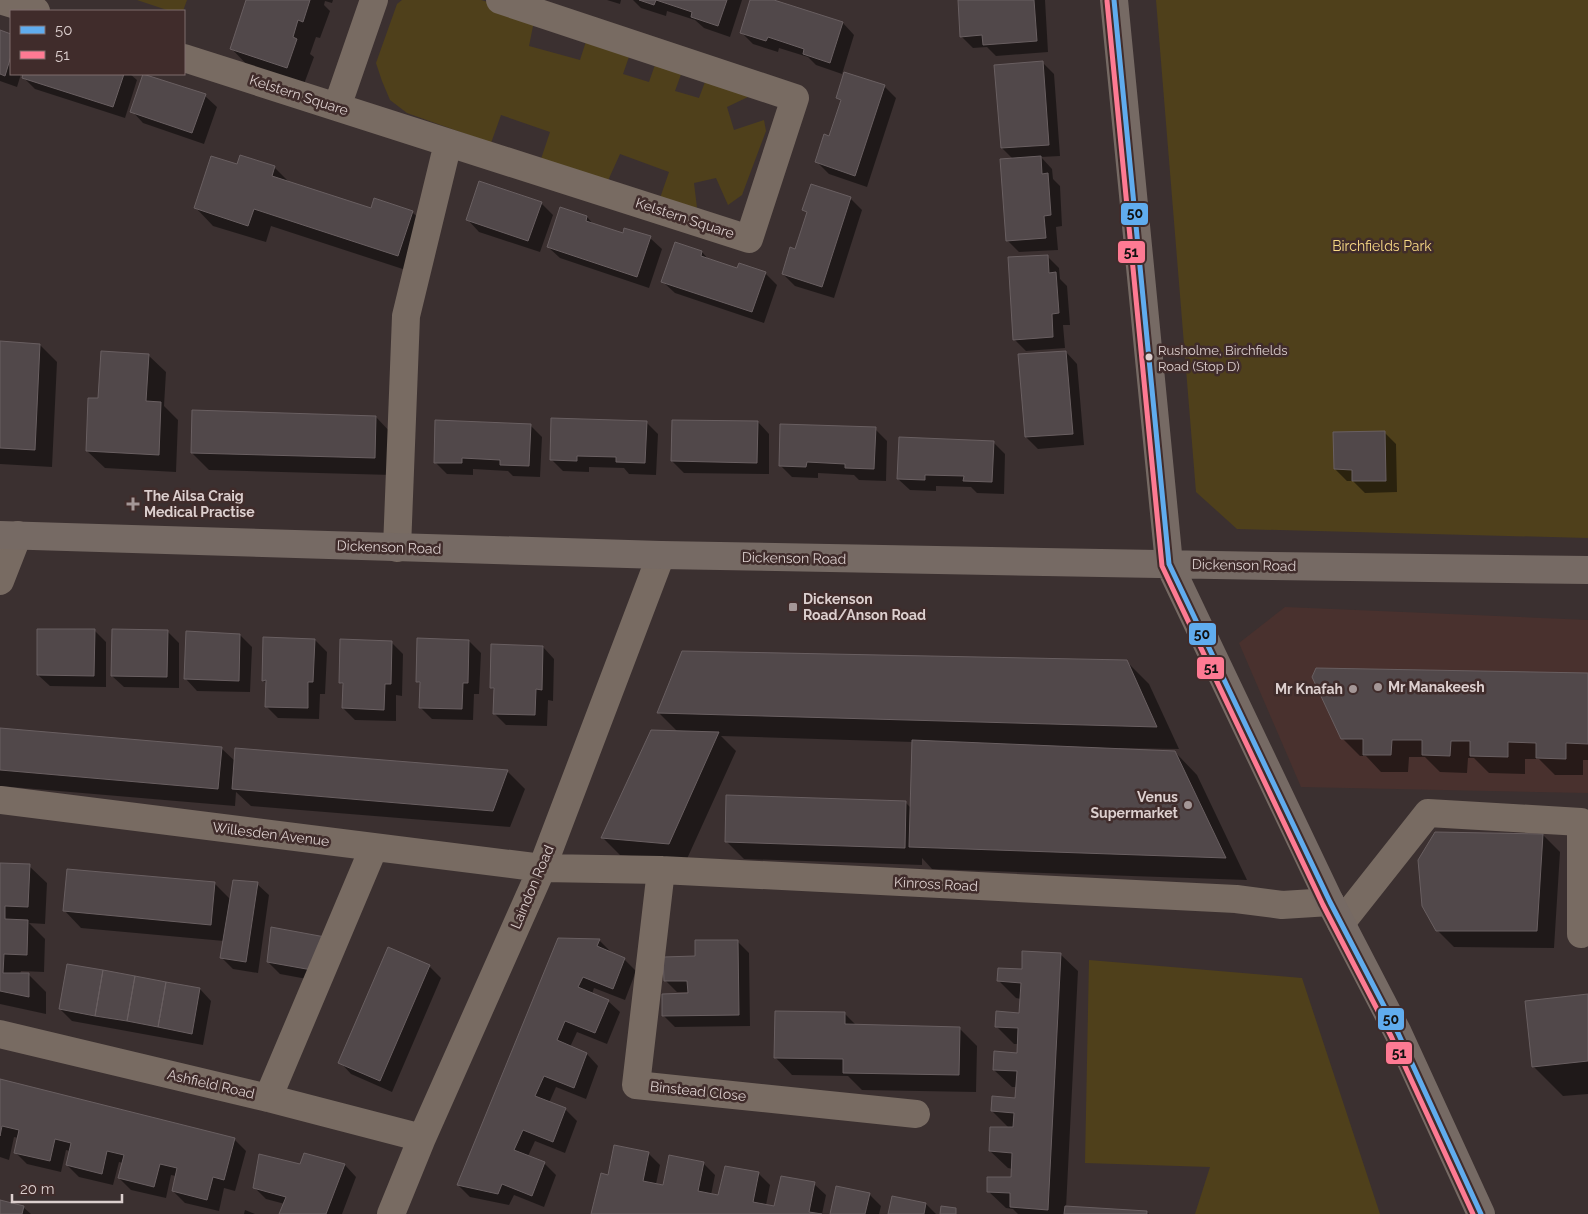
<svg xmlns="http://www.w3.org/2000/svg" width="1588" height="1214" font-family="Raleway,sans-serif">
<rect width="100%" height="100%" fill="#3b3030"/>
<path fill="#49312e" d="M1285 607 1588 620V793L1301 787 1239 643Z"/>
<path fill="#4f401b" d="M137 0H187L183 11H170Z
M402 0H481L535 16 529 46 580 60 588 35 632 48 623 74 649 82 658 56 684 66 675 91 699 98 708 74 752 95 727 107 734 130 764 120 766 131 742 195 728 205 716 178 694 183 697 208 659 201 669 172 620 154 606 185 540 162 550 132 501 115 491 143 407 113 390 100 382 81 376 63 397 4Z
M1156 0H1588V538L1237 529 1196 492Z
M1089 960 1302 978 1380 1214H1195L1210 1167 1085 1163Z"/>
<path fill="#0007" d="M248 0H333L332 3 325 1 324 5 330 11 320 38 316 37 310 54 314 57 304 84 248 66 231 48Z
M607 0H621L620 4Z
M633 0H742L730 37 704 28 695 20 667 11 666 16 641 8Z
M752 0H770L843 23 854 35 842 74 816 65 808 57 779 48 778 52 753 44 741 32Z
M959 0H1045L1048 52 996 56 987 47 973 48 961 36Z
M0 31 11 35V74H21L17 87 0 81Z
M1042 62 1054 74 1060 156 1041 157 1052 169 1053 179 1060 186 1062 226 1056 227 1058 250 1019 252 1007 240 1013 159 1002 148Z
M25 74H130L137 80 125 118 35 89 24 78Z
M884 86 896 98 867 187 829 174 817 162 830 138 842 102 837 98Z
M205 96 217 107 204 144 143 123 132 111Z
M238 166 274 167 290 183 372 209 412 212 430 229 415 273 271 226 266 242 213 226 196 208Z
M850 198 862 210 834 298 795 286 783 274 796 250 808 214 804 209Z
M541 203 553 215 540 252 479 232 468 220Z
M587 217 594 225 623 235 650 238 662 249 649 288 560 258 548 247Z
M702 252 709 260 738 270 765 273 777 285 764 323 675 293 663 282Z
M1047 256 1059 268 1060 279 1067 286 1070 325H1063L1065 348 1026 351 1014 339Z
M0 343 40 345 57 362 52 467 0 464Z
M1066 352 1077 364 1084 445 1038 449 1026 437Z
M148 355 166 372 164 406 178 420 176 472 105 468 87 451Z
M376 417 393 435 392 475 209 470 192 453Z
M646 422 658 434 656 475 629 474 624 468 589 467V472L563 471 551 459Z
M758 422 769 434V474L684 473 672 461Z
M530 425 542 437 540 477 513 476 508 471 473 469V475L447 474 435 462Z
M875 429 887 441 886 481 859 480 854 475 818 473V478L792 477 780 465Z
M1384 432 1396 444 1397 492 1365 493 1353 481H1347L1335 469Z
M993 442 1005 454 1004 494 977 493 971 487 936 486V491L910 490 898 479Z
M94 630 106 642V687L50 686 38 675Z
M168 632 179 643V688L124 687 112 676Z
M240 635 252 647 250 692 197 691 186 679Z
M315 640 327 652 325 694H320L319 719 278 718 266 706 267 684 263 680Z
M469 641 481 653 479 694H474L473 720 432 719 420 707 421 685 417 681Z
M391 642 403 654 402 696 396 695V721L355 720 343 708 344 686 340 682Z
M543 647 554 659 553 701 548 700 547 726 506 725 494 713 495 691 491 687Z
M1126 661 1149 684 1179 749 1119 748V750L1175 752 1197 775 1247 880 932 869 922 858V865L744 859 726 841 906 803 911 808 913 742 721 736 736 751 686 861 620 855 603 838 652 731 678 732 659 713Z
M1588 674V760H1583V775H1555L1539 759H1525V774L1489 773 1474 758H1468L1467 773 1440 772 1425 757H1409L1408 772H1381L1366 756H1360L1342 738Z
M0 729 221 748 236 762 507 771 525 789 510 827 251 806 236 792 235 806 0 786Z
M1543 835 1560 852 1554 948 1454 947 1437 930Z
M0 864 29 866 47 883 45 924 29 923 45 939 44 972 21 971 20 974 29 975 46 992V1014L0 1004Z
M214 883 231 900 257 884 269 895 258 973 233 969 221 957 224 941 81 928 64 910Z
M272 929 323 982 280 974 268 962Z
M599 940 611 952 624 959 636 971 625 1000 594 988 592 994 608 1001 620 1012 607 1044 577 1032 570 1047 587 1054 598 1066 586 1099 556 1087 549 1103 565 1109 577 1121 565 1153 535 1141 528 1156 544 1163 556 1175 544 1207 514 1195 509 1205 470 1197 458 1185Z
M737 941 749 953 750 1026 675 1027 663 1015 689 994V992H677L665 980 697 958Z
M1060 954 1078 971 1066 1208 1147 1212 1149 1214H1018L1013 1209 1006 1208 988 1191 1012 1179 1013 1169 1008 1168 990 1151 1010 1129 992 1111 1016 1099 1017 1087H1012L994 1070 1018 1054 1019 1044H1014L996 1026 1020 1014 1021 999 1016 998 999 981Z
M429 966 441 978 392 1092 351 1074 340 1062Z
M200 989 211 1001 203 1045 72 1021 60 1009Z
M1588 995V1094L1563 1096 1533 1066Z
M845 1014 857 1026 959 1028 977 1046 976 1092 862 1090 848 1076 792 1075 775 1057Z
M0 1081 234 1139 246 1151 235 1191 224 1188 219 1211 185 1203 173 1191 176 1176 171 1175 166 1198 131 1190 119 1178 123 1163 119 1162 113 1185 79 1177 67 1165 70 1151 66 1150 61 1172 27 1164 15 1152 19 1138 14 1137 9 1160 0 1157Z
M648 1153 660 1165 656 1184 664 1186 703 1163 715 1175 711 1195 719 1196 758 1173 770 1185 766 1205 775 1207 814 1184 826 1195 822 1214H592L609 1176Z
M305 1154 345 1165 356 1177 342 1214H281L285 1204 266 1199 254 1187 301 1165Z
M869 1194 881 1206 879 1214H831Z
M893 1198 926 1204 936 1214H890Z
M0 1202 23 1207 31 1214H0Z
M245 1210 255 1214H244Z"/>
<path fill="#51484a" stroke="#695f61" d="M246 0H310L303 22 298 20 293 37 297 39 287 68 230 49Z
M639 0H727L718 26 691 17 692 12 656 0 654 5Z
M750 0H774L843 22 830 63 803 54 804 49 768 37 766 41 740 33Z
M958 0H1034L1037 41 983 45 982 35 960 37Z
M0 30 11 34V56L5 76 0 74Z
M1043 61 1049 145 1001 148 994 65Z
M844 72 885 85 855 176 815 162 824 134 829 136 841 100 836 98Z
M23 74H124L113 107 22 78Z
M143 74 206 94 192 133 130 112Z
M240 155 275 166 272 176 371 208 374 198 413 211 398 256 254 209 248 226 194 208 211 156 237 164Z
M1041 156 1042 174 1048 173 1051 215 1044 216 1046 238 1006 241 1000 159Z
M479 181 542 202 528 241 466 220Z
M811 184 851 197 822 287 782 274 790 247 795 249 807 212 802 210Z
M560 207 587 216 586 221 623 233 624 228 651 236 637 277 547 247Z
M675 242 702 251 701 256 737 268 739 263 766 272 752 312 661 282Z
M1048 255 1049 273 1056 272 1059 313 1052 314 1053 337 1013 340 1008 257Z
M0 341 40 344 35 450 0 448Z
M101 351 149 354 146 401 161 402 159 455 86 451 88 398H98Z
M1066 351 1073 434 1025 437 1018 354Z
M192 410 376 416 375 458 191 453Z
M551 418 647 421 645 463 616 462V457L577 456V461L550 460Z
M435 420 531 424 529 466 500 465V460L462 458V463H434Z
M672 420 758 421 757 463 671 461Z
M780 424 876 427 874 469 845 468V464L807 462 806 467 779 466Z
M1385 431 1386 481H1352V470L1334 469 1333 432Z
M899 437 994 441 992 482 963 481 964 476 925 475V480L897 479Z
M37 629H95L94 676 37 675Z
M112 629 168 630 167 677 111 676Z
M186 631 240 634 239 681 184 679Z
M263 637 315 639 313 682H308V708L265 707 266 680 262 681Z
M417 638 469 640 468 683H463L462 709 419 708 420 682H416Z
M340 639 392 641 391 684H385L384 710 342 708 343 683H339Z
M491 644 543 646 542 690 536 689 535 715 493 714 494 688H490Z
M682 651 1127 660 1157 727 657 713Z
M1316 668 1588 673V744L1566 743V759L1536 758V743L1508 742V757L1470 756V741H1451L1450 756 1422 755V740H1392L1391 755H1363V739H1341L1312 677Z
M0 728 222 747 218 789 0 770Z
M651 730 719 732 669 844 601 838Z
M912 740 1175 751 1226 858 909 847Z
M235 748 508 770 493 811 232 789Z
M726 795 906 801 905 848 725 842Z
M1435 832 1543 834 1537 931H1436L1422 906 1418 860Z
M0 863 30 864 28 907 5 906V919L28 920 27 955 4 954 3 973H29V997L0 991Z
M67 869 215 882 211 925 63 911Z
M233 880 258 882 246 962 220 958Z
M271 927 325 937 312 970 267 962Z
M558 938 600 939 597 946 625 958 613 989 583 977 578 987 609 1000 595 1033 565 1021 557 1040 587 1053 574 1088 544 1076 535 1096 566 1108 553 1142 523 1130 514 1150 545 1162 532 1196 502 1184 498 1194 457 1185Z
M695 940H738L739 1015 662 1016V994L688 993 687 981H664L663 957 695 956Z
M388 947 430 965 380 1081 338 1063Z
M1022 951 1061 953 1048 1210 1010 1207V1193L987 1192V1177H1011L1012 1153 989 1151 990 1127H1013L1014 1113 991 1111 992 1096 1015 1098 1017 1071 993 1070 994 1051 1017 1053 1018 1028 995 1027 996 1011 1019 1013 1021 983 997 981 998 968 1022 969Z
M67 964 103 970 95 1016 59 1009Z
M103 970 135 976 127 1021 95 1016Z
M135 976 166 982 158 1027 127 1021Z
M166 982 200 988 192 1034 158 1027Z
M1588 994V1061L1532 1067 1525 1001Z
M775 1011 845 1012V1024L960 1027 959 1075 843 1073V1059L774 1058Z
M0 1079 235 1138 224 1180 213 1177 207 1200 172 1191 177 1168 160 1164 154 1187 118 1178 124 1155 107 1151 102 1174 66 1165 71 1143 55 1139 50 1161 14 1153 19 1130 2 1126 0 1136Z
M614 1145 649 1152 643 1181 663 1185 669 1155 704 1162 698 1191 718 1195 725 1166 759 1172 753 1202 774 1206 781 1176 815 1182 809 1212 822 1214H591L601 1173 608 1175Z
M304 1153 345 1164 326 1214H279L286 1197 253 1188 259 1154 300 1164Z
M836 1186 870 1193 865 1214H830Z
M892 1196 926 1203 924 1214H888Z
M0 1200 24 1206 22 1214H0Z
M941 1206 956 1208V1214H940Z
M1065 1206 1147 1211V1214H1064Z"/>
<g fill="none" stroke-linecap="round" stroke-linejoin="round">
<path stroke="#786b62" stroke-width="28" d="M0 0 36 11
M184 58 749 239 795 98 500 0
M337 107 374 0
M397 548 406 316 448 143
M0 581 18 535
M0 800 542 868 661 870 1236 899 1282 905 1330 902
M661 870 636 1085 916 1114
M1341 923 1428 813 1581 822V934
M0 1034 268 1098 422 1138
M268 1098 374 847
M391 1214 422 1138 542 868 661 555"/>
<path stroke="#766a64" stroke-width="28" d="M1114 0 1169 564 1330 902 1398 1033 1481 1214
M0 535 661 555 1272 566 1588 570"/>
<g stroke="#402c2b" stroke-width="9">
<path id="bus-1" d="M1114 0 1169 564 1330 902 1398 1033 1481 1214"/>
</g>
<g stroke="#402c2b" stroke-width="9">
<path id="bus-2" d="M1107 1 1162 566 1323 905 1391 1036 1473 1214"/>
</g>
<use href="#bus-1" stroke="#60acee" stroke-width="5"/>
<use href="#bus-2" stroke="#fe7a93" stroke-width="5"/>
</g>
<circle fill="#dccfce" stroke="#402c2b" stroke-width="2" cx="1149" cy="357" r="4.5"/>
<g fill="#a49797" stroke="#402c2b" stroke-width="2">
<path d="M130.5 496.5h5v5h5v5h-5v5h-5v-5h-5v-5h5z"/>
<rect x="788" y="602" width="10" height="10" rx="2.5"/>
<circle cx="1378" cy="687" r="5"/>
<circle cx="1353" cy="689" r="5"/>
<circle cx="1188" cy="805" r="5"/>
</g>
<g text-anchor="middle" stroke-width="5" stroke-linejoin="round" paint-order="stroke">
<g font-size="13" fill="#dccfce" stroke="#402c2b" text-anchor="start">
<text x="1158" y="355">Rusholme, Birchfields<tspan x="1158" dy="16">Road (Stop D)</tspan></text>
</g>
<g font-size="14" fill="#dccfce" stroke="#402c2b">
<text transform="translate(299 95) rotate(18)" y="5">Kelstern Square</text>
<text transform="translate(685 218) rotate(18)" y="5">Kelstern Square</text>
<text transform="translate(389 547) rotate(2)" y="5">Dickenson Road</text>
<text transform="translate(794 558) rotate(1)" y="5">Dickenson Road</text>
<text transform="translate(1244 565) rotate(1)" y="5">Dickenson Road</text>
<text transform="translate(271 834) rotate(7)" y="5">Willesden Avenue</text>
<text transform="translate(936 884) rotate(3)" y="5">Kinross Road</text>
<text transform="translate(532 887) rotate(-67)" y="5">Laindon Road</text>
<text transform="translate(211 1084) rotate(13)" y="5">Ashfield Road</text>
<text transform="translate(698 1091) rotate(6)" y="5">Binstead Close</text>
</g>
<g font-size="14" fill="#f9da86" stroke="#402c2b">
<text x="1382" y="251">Birchfields Park</text>
</g>
<g font-size="14" font-weight="bold" fill="#dccfce" stroke="#402c2b" text-anchor="start">
<text x="144" y="501">The Ailsa Craig<tspan x="144" dy="16">Medical Practise</tspan></text>
<text x="803" y="604">Dickenson<tspan x="803" dy="16">Road/Anson Road</tspan></text>
<text x="1388" y="692">Mr Manakeesh</text>
<text x="1343" y="694" text-anchor="end">Mr Knafah</text>
<text x="1178" y="802" text-anchor="end">Venus<tspan x="1178" dy="16">Supermarket</tspan></text>
</g>
</g>
<g stroke="#402c2b" stroke-width="2">
<rect x="1120" y="202" width="29" height="24" rx="5" fill="#60acee"/>
<rect x="1117" y="240" width="29" height="24" rx="5" fill="#fe7a93"/>
<rect x="1188" y="622" width="29" height="24" rx="5" fill="#60acee"/>
<rect x="1196" y="656" width="29" height="24" rx="5" fill="#fe7a93"/>
<rect x="1377" y="1007" width="28" height="24" rx="5" fill="#60acee"/>
<rect x="1385" y="1041" width="28" height="24" rx="5" fill="#fe7a93"/>
</g>
<g font-size="14" text-anchor="middle" font-weight="bold" fill="#111">
<text x="1135" y="218">50</text>
<text x="1131" y="257">51</text>
<text x="1202" y="639">50</text>
<text x="1211" y="673">51</text>
<text x="1391" y="1024">50</text>
<text x="1399" y="1058">51</text>
</g>
<rect x="10" y="10" width="175" height="65" fill="#402c2b" stroke="#7e6d6c"/>
<rect x="20" y="26" width="25" height="8" fill="#60acee" stroke="#7e6d6c"/>
<text x="55" y="35" font-size="15" fill="#dccfce">50</text>
<rect x="20" y="51" width="25" height="8" fill="#fe7a93" stroke="#7e6d6c"/>
<text x="55" y="60" font-size="15" fill="#dccfce">51</text>
<path d="M12 1194v8h110v-8" fill="none" stroke="#dccfce" stroke-width="2.5"/>
<text x="20" y="1194" font-size="15" fill="#dccfce" stroke="#402c2b" stroke-width="4" paint-order="stroke">20 m</text>
</svg>
